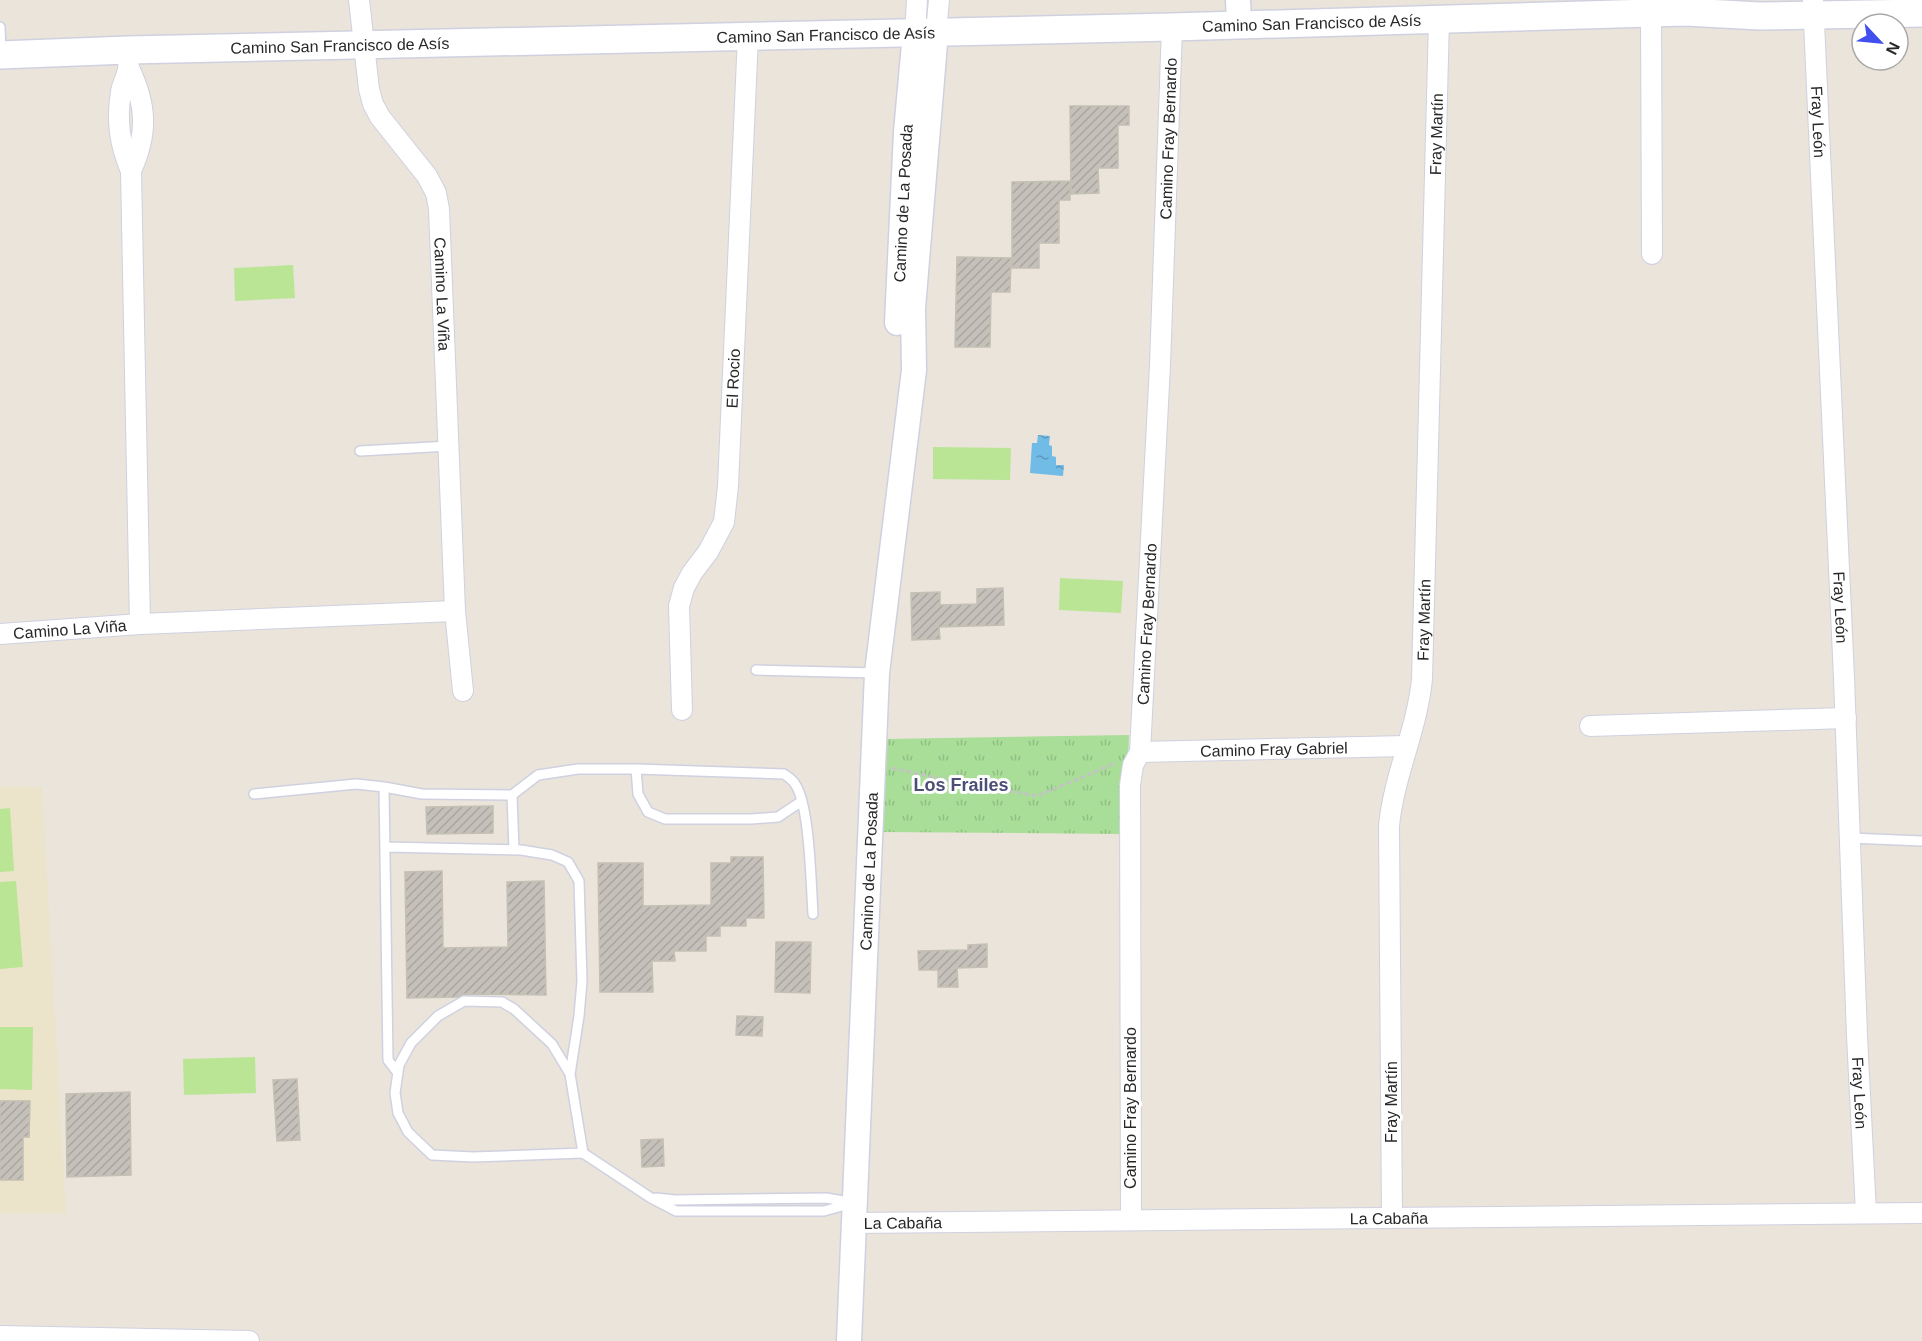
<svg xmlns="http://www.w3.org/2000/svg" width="1922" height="1341" font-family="Arial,sans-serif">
<defs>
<pattern id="grass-tufts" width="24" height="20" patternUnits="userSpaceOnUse" patternTransform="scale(1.5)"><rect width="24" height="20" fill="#a9de98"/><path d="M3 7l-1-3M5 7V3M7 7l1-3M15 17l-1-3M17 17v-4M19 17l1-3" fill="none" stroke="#91be83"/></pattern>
<pattern id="water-ripples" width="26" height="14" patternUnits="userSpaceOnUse" patternTransform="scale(1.5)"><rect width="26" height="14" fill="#71bbe7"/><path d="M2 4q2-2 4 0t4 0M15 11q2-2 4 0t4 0" fill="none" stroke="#5d98bb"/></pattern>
<pattern id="building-hatch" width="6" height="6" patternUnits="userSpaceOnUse" patternTransform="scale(1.5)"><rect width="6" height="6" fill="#c5c1ba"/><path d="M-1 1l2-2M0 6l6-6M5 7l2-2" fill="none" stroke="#a9a6a0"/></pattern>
</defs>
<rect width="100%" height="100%" fill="#eae4da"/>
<path fill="#ebe4ca" d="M0 787H42L66 1213H0Z"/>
<path fill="url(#grass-tufts)" d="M1129 735 1125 834 883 832 886 739Z"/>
<path fill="#bae595" d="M293 265 295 298 235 301 234 268Z
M933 447 1011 448 1010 480 933 479Z
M1060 578 1123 581 1121 613 1059 610Z
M10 808 14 871 0 872V809Z
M16 881 23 967 0 969V882Z
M0 1027H33L32 1090 0 1089Z
M255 1057 256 1093 184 1095 183 1059Z"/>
<path fill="url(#water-ripples)" d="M1038 435 1050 436 1049 445 1052 446V456L1056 457V465H1064L1063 476 1030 473 1032 443H1037Z"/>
<path fill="url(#building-hatch)" stroke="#c4c0b4" stroke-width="1.5" d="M1070 106H1129V125H1118V168H1098L1099 193 1071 194Z
M1070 181V200H1059V243H1039V268H1012V182Z
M957 257 1011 258 1010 292H991L990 347H955Z
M1003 588 1004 625 939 627 940 639 912 640 911 593 940 592V605L977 604V589Z
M493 806V833L427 834 426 807Z
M731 857H763L764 918H746V926H720V936H706V951H674L675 961H652L653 992H600L598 863H643V906L711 905V863H731Z
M442 871 443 948 508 947 507 882 544 881 546 995 464 994 458 997 407 998 405 872Z
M776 942H811L810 993 775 992Z
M987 944V967L957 968 958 987H938V970H919L918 951 968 950V945Z
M737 1016 763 1017 762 1036 736 1035Z
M297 1079 300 1140 277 1141 273 1080Z
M130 1092 131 1175 67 1177 66 1094Z
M0 1101H30L29 1137H23V1180H0Z
M663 1139 664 1166 642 1167 641 1140Z"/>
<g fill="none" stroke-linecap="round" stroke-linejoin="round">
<g stroke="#cfd1e0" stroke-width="12">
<path id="service" d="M0 27 1 52
M360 451 449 446
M756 670 876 673
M636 769 638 794 648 812 665 819H751L778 817 802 801
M384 787 388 1060 398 1073
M254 794 356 784 384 787 422 794 512 795 514 850
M512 795 538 775 578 769H636L784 774C788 777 793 780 795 784 810 805 811 886 813 914
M1850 838 1922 841
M385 847 521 850 552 855 568 862 579 881 582 981 579 1016 570 1074 583 1153 651 1198 676 1211H824L853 1203
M570 1074 552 1044 514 1009 502 1002 464 1001 438 1016 411 1043 399 1065 395 1093 398 1113 408 1132 432 1155 473 1157 583 1153
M656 1198 675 1200 826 1198 849 1202"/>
</g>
<g stroke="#cfd1e0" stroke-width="22">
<g id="minor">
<path id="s1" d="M359 0 369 89 373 104 380 117 427 176 436 193 439 209 455 611 463 691"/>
<path id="s2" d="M1813 0 1844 678 1857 1036 1866 1213"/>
<path d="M1651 13 1652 254"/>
<path d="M936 32 939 0"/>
<path d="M915 33 917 0"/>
<path d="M128 50C128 56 129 63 128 69 127 77 122 84 121 92 116 121 120 145 131 171L140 624"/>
<path d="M129 68C147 106 148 133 131 171"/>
<path id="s3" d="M0 634 140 624 455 611"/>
<path id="s4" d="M682 710 679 606 684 588 692 573 708 552 724 522 728 486 748 36"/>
<path d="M1590 726 1846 718"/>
<path id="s5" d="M1140 752 1407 746"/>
<path id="s6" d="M1392 1218 1389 826C1394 775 1417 730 1422 679L1439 19"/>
<path id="s7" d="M1131 1220 1130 785 1133 765 1140 752 1160 365 1172 27"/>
<path id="s8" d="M853 1223 1922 1213"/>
<path d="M0 1336 249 1341"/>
</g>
</g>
<g stroke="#cfd1e0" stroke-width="27">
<g id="tertiary">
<path d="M1238 0 1239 25"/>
<path id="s9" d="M897 323 906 132 915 33"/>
<path id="s10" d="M849 1341 877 673 914 370 913 308 936 32"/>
</g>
</g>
<g stroke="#cfd1e0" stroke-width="30">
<g id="secondary">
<path id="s11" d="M0 55 128 50 1172 27 1685 12 1760 16 1922 13"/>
</g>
</g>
<path stroke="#c3c3c3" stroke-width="3" stroke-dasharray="4.5 3" stroke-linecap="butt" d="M892 768 950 781 1037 796 1116 763"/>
<use href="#service" stroke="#fff" stroke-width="9"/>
<use href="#minor" stroke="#fff" stroke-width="20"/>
<use href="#tertiary" stroke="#fff" stroke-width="24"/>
<use href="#secondary" stroke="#fff" stroke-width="27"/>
</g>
<g text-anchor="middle" stroke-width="6" stroke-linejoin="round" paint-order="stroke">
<g font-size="16" fill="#282828" stroke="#fff">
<text dy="6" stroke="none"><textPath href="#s11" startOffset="1312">Camino San Francisco de Asís</textPath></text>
<text dy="6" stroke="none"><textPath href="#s11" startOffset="826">Camino San Francisco de Asís</textPath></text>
<text dy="6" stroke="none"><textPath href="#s11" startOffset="340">Camino San Francisco de Asís</textPath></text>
<text dy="6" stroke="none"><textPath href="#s2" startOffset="122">Fray León</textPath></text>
<text dy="6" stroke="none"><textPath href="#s6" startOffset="1088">Fray Martín</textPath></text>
<text dy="6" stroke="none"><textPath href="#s7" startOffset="1084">Camino Fray Bernardo</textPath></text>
<text dy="6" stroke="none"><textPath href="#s9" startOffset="120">Camino de La Posada</textPath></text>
<text dy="6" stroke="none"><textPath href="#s1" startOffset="316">Camino La Viña</textPath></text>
<text dy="6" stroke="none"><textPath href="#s4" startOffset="344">El Rocio</textPath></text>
<text dy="6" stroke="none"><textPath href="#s2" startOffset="608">Fray León</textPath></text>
<text dy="6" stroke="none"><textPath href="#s6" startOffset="602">Fray Martín</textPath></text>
<text dy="6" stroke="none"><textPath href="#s7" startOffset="598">Camino Fray Bernardo</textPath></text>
<text dy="6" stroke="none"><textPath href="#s3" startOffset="70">Camino La Viña</textPath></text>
<text dy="6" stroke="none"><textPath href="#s5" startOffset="134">Camino Fray Gabriel</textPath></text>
<text dy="6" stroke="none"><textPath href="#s10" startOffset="470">Camino de La Posada</textPath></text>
<text dy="6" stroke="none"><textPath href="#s2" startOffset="1094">Fray León</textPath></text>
<text transform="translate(1391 1102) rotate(-90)" y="6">Fray Martín</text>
<text transform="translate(1130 1108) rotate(-90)" y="6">Camino Fray Bernardo</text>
<text dy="6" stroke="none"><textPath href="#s8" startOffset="536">La Cabaña</textPath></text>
<text dy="6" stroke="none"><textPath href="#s8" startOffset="50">La Cabaña</textPath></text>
</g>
<g font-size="18" font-weight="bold" fill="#4b4e75" stroke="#fff">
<text x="961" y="791">Los Frailes</text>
</g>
</g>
<g transform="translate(1880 42) rotate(116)"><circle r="28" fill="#ffffff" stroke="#a9a9a9" stroke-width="1.5"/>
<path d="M0-4.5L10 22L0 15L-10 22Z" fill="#414fef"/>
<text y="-9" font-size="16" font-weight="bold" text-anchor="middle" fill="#282828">N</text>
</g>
</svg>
